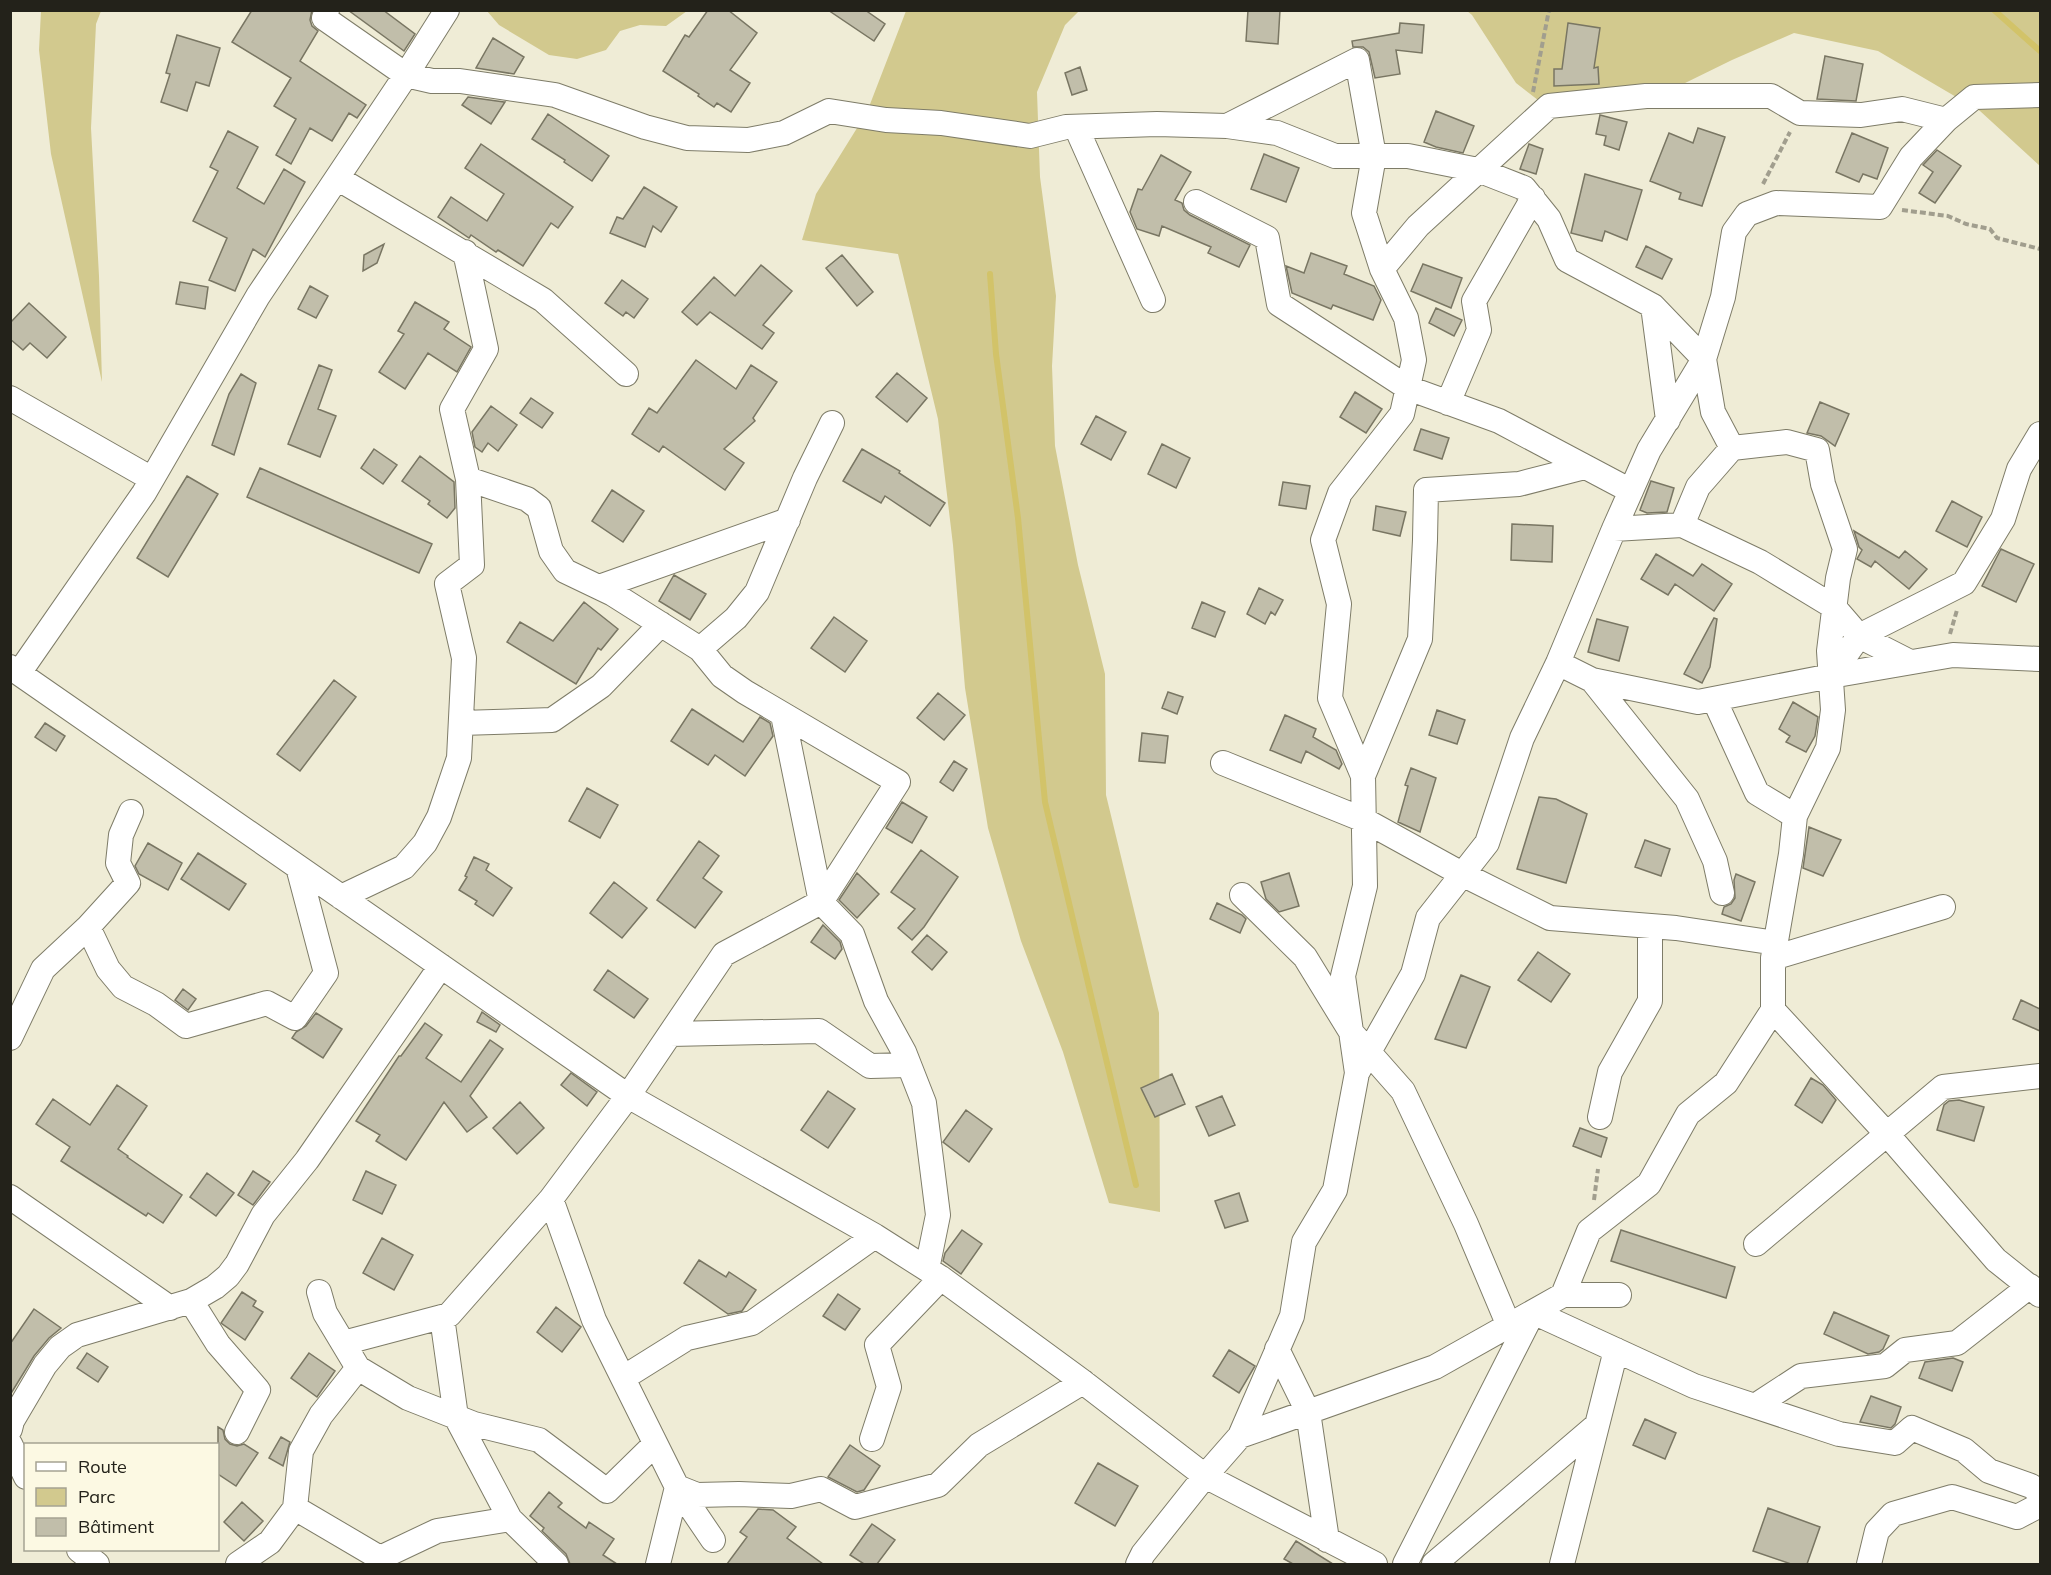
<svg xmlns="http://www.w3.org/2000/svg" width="2051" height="1575" font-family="Mulish,sans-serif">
<rect width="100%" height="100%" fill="#efecd6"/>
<path fill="#d2c98e" d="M41 11H101L96 24 91 128 99 276 102 382 51 154 39 50Z
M487 11H687L666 26 640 25 620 31 606 50 577 59 549 55 499 25Z
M906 11H1079L1065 25 1037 92 1040 177 1056 296 1052 366 1055 446 1078 565 1105 674 1106 795 1159 1013 1160 1212 1109 1203 1063 1052 1021 941 988 828 965 688 953 545 938 419 898 254 802 240 816 194 867 112Z
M1467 11H2040V166L1980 111 1878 51 1794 33 1732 60 1628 111 1556 114 1516 83 1472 15Z"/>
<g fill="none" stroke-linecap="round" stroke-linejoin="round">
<path stroke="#d2c369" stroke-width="6" d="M1994 10 2040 51
M990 274 996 354 1018 518 1045 802 1136 1185"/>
</g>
<path fill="#c1beaa" stroke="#797663" stroke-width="1.5" d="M252 10H312L310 20 312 26 318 31 300 61 366 105 357 118 349 113 332 141 310 128 291 164 276 155 296 119 274 106 291 78 232 42Z
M348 10H383L415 34 404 51Z
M708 10H728L757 33 730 70 750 83 731 112 717 103 714 107 698 96 699 94 663 71 685 35 689 37Z
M828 10H865L885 24 874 41Z
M1248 10H1280L1278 44 1246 41Z
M1400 23 1424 25 1422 53 1396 50 1400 74 1375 78 1369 52 1363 47H1353L1352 41 1399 33Z
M1568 23 1600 28 1594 68 1598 67 1599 84 1554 86V69H1562Z
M177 35 220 48 209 86 196 82 187 111 161 102 170 74 166 73Z
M493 38 524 57 514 74 476 68Z
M1825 56 1863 64 1856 101 1817 99Z
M1080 67 1087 90 1072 95 1065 73Z
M468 97 504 102H505L491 124 462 105Z
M1436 111 1474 126 1463 153 1436 147 1424 142Z
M548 114 609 156 592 181 564 162 565 160 532 139Z
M1600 115 1627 122 1619 150 1604 145 1606 136 1596 134Z
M1698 128 1725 137 1702 206 1679 199 1681 193 1650 181 1669 133 1693 143Z
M228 131 258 147 237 188 264 204 284 169 305 182 265 257 253 249 235 291 209 280 227 238 193 221 218 171 210 167Z
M1852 133 1888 148 1877 179 1863 174 1859 182 1836 172Z
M481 144 573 207 558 228 551 223 523 266 498 250 496 252 471 235 469 238 438 217 451 197 487 221 504 194 465 168Z
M1529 144 1543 149 1536 174 1520 169Z
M1937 150 1961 166 1935 203 1919 193 1933 172 1923 165Z
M1264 154 1299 168 1286 202 1251 189Z
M1161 155 1191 172 1175 200 1182 203 1184 210 1190 215 1250 245 1239 267 1208 253 1211 247 1162 226 1159 236 1137 229 1130 212 1138 189 1142 190Z
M1585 174 1642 190 1627 240 1605 231 1602 241 1571 233Z
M644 187 677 207 661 232 653 226 645 247 610 233 617 217 623 219Z
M384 244 377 263 363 271 364 255Z
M1646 246 1672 259 1662 279 1636 267Z
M1311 253 1347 266 1344 274 1374 286 1381 300 1373 320 1333 305 1331 309 1292 293 1286 266 1304 273Z
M842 255 873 292 857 306 826 268Z
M1423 264 1462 278 1451 308 1411 291Z
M761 265 792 291 763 325 774 333 762 349 710 312 697 325 682 312 714 277 735 296Z
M622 280 648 299 634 318 626 312 623 316 605 303Z
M180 282 208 287 205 309 176 304Z
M310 286 328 296 316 318 298 309Z
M415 302 449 322 444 329 471 347 457 372 428 353 405 389 379 372 404 334 398 331Z
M29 303 66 337 47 358 30 343 23 350 10 339V323Z
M1436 308 1462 320 1454 336 1429 323Z
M696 360 736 389 751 365 777 382 753 418 755 421 724 449 744 463 725 490 663 446 659 452 632 434 649 408 657 413Z
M319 365 332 370 318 409 336 416 320 457 288 444Z
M897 373 927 398 907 422 876 397Z
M241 374 256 383 234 455 212 445 229 394Z
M1355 392 1382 409 1366 433 1340 417Z
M531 398 553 413 542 428 520 413Z
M1820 402 1849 414 1835 446 1821 436 1807 433Z
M491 406 517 425 498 451 488 443 482 452 475 447 472 432Z
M1096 416 1126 432 1111 460 1081 444Z
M1421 429 1449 438 1442 459 1414 450Z
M1162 444 1190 458 1176 488 1148 474Z
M374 449 397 465 383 484 361 468Z
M862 449 900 471 899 473 945 503 930 526 885 496 881 503 843 481Z
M420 456 454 482 455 508 447 518 428 504 430 501 402 481Z
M260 468 432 544 419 573 247 497Z
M187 476 218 494 168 577 137 558Z
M1651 481 1674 488 1667 512 1647 513 1640 510Z
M1283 482 1310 486 1306 509 1279 505Z
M612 490 644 511 623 542 592 521Z
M1952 501 1982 517 1967 547 1936 531Z
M1376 506 1406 512 1400 536 1373 530Z
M1512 524 1553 526 1552 562 1511 560Z
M1854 531 1899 558 1905 551 1927 569 1909 589 1875 561 1871 567 1857 559 1862 550 1859 547Z
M2001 549 2034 564 2016 602 1982 586Z
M1656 554 1693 576 1702 564 1732 584 1714 611 1675 584 1668 595 1641 579Z
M674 575 706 594 690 620 659 601Z
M1259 588 1283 600 1275 615 1271 612 1265 624 1247 614Z
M584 602 618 629 601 650 598 648 576 684 507 642 520 622 553 641Z
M1202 602 1225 612 1215 637 1192 628Z
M834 617 867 641 845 672 811 648Z
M1714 618 1717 619 1710 667 1702 683 1684 674Z
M1597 619 1628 627 1619 661 1588 652Z
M334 680 356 697 300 771 277 754Z
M1168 692 1183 697 1177 714 1162 708Z
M938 693 965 715 944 740 917 718Z
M1793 702 1818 717 1815 736 1806 752 1786 742 1790 736 1779 729Z
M692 709 743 742 760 717 770 723 773 736 745 776 715 755 708 765 671 741Z
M1437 710 1465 720 1457 744 1429 735Z
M1285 715 1316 729 1313 737 1336 750 1342 764 1339 769 1306 751 1301 763 1270 750Z
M45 723 65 736 56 751 35 737Z
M1142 733 1168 736 1165 763 1139 761Z
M954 761 967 769 953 791 940 782Z
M1411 768 1436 778 1420 832 1398 822 1408 786 1405 785Z
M587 788 618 805 600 838 569 821Z
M1539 797 1556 799 1587 814 1566 883 1517 869Z
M902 802 927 817 912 843 886 828Z
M1809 827 1841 840 1823 876 1803 868Z
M1645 840 1670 849 1661 876 1635 867Z
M699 841 719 856 703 878 722 892 695 928 657 900Z
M148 843 182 863 168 890 139 874 135 866Z
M921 850 958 877 924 927 912 940 898 928 915 909 891 892Z
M198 853 246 884 229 910 181 879Z
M474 857 489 864 486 870 512 888 493 916 475 904 477 901 459 890 467 877 465 876Z
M857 873 879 894 857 918 839 900Z
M1289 873 1299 906 1279 912 1266 899 1261 882Z
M1736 874 1755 882 1741 921 1722 914 1724 907 1731 904 1735 898 1734 880Z
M614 882 647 908 622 938 590 913Z
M1217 903 1242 915 1246 919 1240 933 1210 919Z
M823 925 840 942 842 949 835 959 811 942Z
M927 935 947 952 932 970 912 952Z
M1538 952 1570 974 1551 1002 1518 980Z
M608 970 648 999 634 1018 594 990Z
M1461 975 1490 987 1466 1048 1435 1039Z
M183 989 196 999 188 1010 175 1000Z
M2021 1000 2040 1009V1031L2013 1019Z
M482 1012 500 1025 496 1032 477 1022Z
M316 1013 342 1029 323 1058 292 1038 296 1032 306 1026Z
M425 1023 442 1035 426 1058 461 1082 490 1040 503 1049 470 1096 487 1117 467 1132 444 1102 406 1160 376 1141 380 1135 356 1121 399 1056H401Z
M571 1073 597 1092 587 1106 561 1085Z
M1172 1074 1185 1104 1155 1117 1141 1088Z
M1811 1078 1823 1085 1836 1100 1822 1123 1795 1105Z
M117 1085 147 1106 118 1149 128 1156 127 1157 182 1195 163 1223 148 1213 146 1216 61 1161 70 1147 36 1124 53 1099 90 1125Z
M828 1091 855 1109 828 1148 801 1130Z
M1222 1096 1235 1125 1209 1136 1196 1107Z
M1959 1100 1984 1107 1974 1141 1937 1130 1944 1105 1949 1101Z
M520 1102 544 1128 517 1154 493 1128Z
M966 1110 992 1129 969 1162 943 1142Z
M1580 1128 1607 1138 1601 1157 1573 1146Z
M253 1171 270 1182 253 1205 238 1195Z
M366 1171 396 1185 382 1214 353 1200Z
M207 1173 234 1193 216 1216 190 1197Z
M1239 1193 1248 1221 1225 1228 1215 1201Z
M962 1230 982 1244 961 1274 943 1261 945 1253Z
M1621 1230 1735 1267 1726 1298 1611 1261Z
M382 1238 413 1255 394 1290 363 1273Z
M699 1260 726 1277 729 1272 756 1290 742 1311 728 1314 684 1283Z
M242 1292 256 1301 253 1306 263 1312 245 1340 221 1323Z
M838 1294 860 1309 845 1330 823 1316Z
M556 1307 581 1327 562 1352 537 1332Z
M34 1309 61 1328 49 1338 34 1356 10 1395V1344Z
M1834 1312 1889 1336 1883 1349 1879 1352 1868 1354 1824 1334Z
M1229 1350 1255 1366 1239 1393 1213 1376Z
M87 1353 108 1367 98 1382 77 1368Z
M309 1353 335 1371 317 1397 291 1378Z
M1953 1358 1963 1362 1952 1391 1919 1378 1925 1362Z
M1871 1396 1901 1407 1895 1424 1891 1428 1860 1422Z
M1645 1419 1676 1433 1665 1459 1633 1445Z
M218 1427 223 1430 225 1439 230 1444 237 1446 244 1444 258 1453 236 1486 218 1474Z
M281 1437 290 1442 283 1466 269 1458Z
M850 1445 880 1466 864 1490 857 1492 828 1477Z
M1098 1463 1138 1486 1115 1526 1075 1503Z
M549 1492 562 1503 558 1507 586 1528 589 1522 614 1539 603 1555 617 1564H570L566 1554 542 1531 544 1528 530 1516Z
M242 1502 263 1521 244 1541 224 1522Z
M1768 1508 1820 1527 1807 1564H1791L1753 1551Z
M758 1509 773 1510 796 1527 787 1538 823 1564H727L747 1537 740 1532Z
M872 1524 895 1540 877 1564H864L850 1555Z
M1296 1541 1333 1564H1293L1284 1559Z"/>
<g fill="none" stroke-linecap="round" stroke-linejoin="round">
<g stroke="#7e7c68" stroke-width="26">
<path id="minor" d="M327 10 324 18 406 75 432 81H460L555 95 645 127 687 138 748 140 784 133 829 111 886 120 941 123 1030 136 1066 127 1157 124 1227 126 1277 133 1335 156H1408L1478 170 1524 188 1549 219 1567 260 1653 306 1704 359 1713 412 1732 448
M1227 126 1357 60 1374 156 1364 213 1382 269 1406 318 1414 360 1402 414 1340 493 1323 540 1339 604 1330 698 1363 776 1365 886 1343 976 1357 1073
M1076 127 1153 300
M337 178 543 300 626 374
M1196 202 1267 238 1279 304 1408 388 1499 421 1631 491
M1382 269 1418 226 1549 106 1646 96H1771L1800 113 1861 115 1902 109 1946 120
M1653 306 1668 420
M10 398 152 479
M1448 403 1479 330 1474 301 1533 198
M468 479 527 499 539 508 551 551 565 571 613 594 700 649 722 676 745 692 898 782 821 902 724 954 628 1096 551 1199 594 1320 677 1487 658 1564
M1682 525 1760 562 1834 607 1859 636 1910 662
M599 587 788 520
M700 649 736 618 757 592 805 478 832 423
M1558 663 1592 680 1698 702 1831 676 1953 655 2040 659
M10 667 628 1096 875 1236 941 1278 1083 1382 1205 1476 1375 1564
M19 673 144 493 258 296 406 75 447 10
M1831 676 1859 636 1964 583 2003 519 2019 469 2040 434
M1592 680 1687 799 1715 861 1722 893
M1714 699 1757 793 1795 816
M783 715 821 902 852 934 876 1001 904 1052 924 1103 938 1215 927 1269
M461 723 552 720 601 686 661 624
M1223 763 1364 820 1462 874 1550 918 1676 928 1776 943
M1363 776 1420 639 1425 540 1426 490 1519 484 1585 467
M1242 895 1305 957 1351 1032 1403 1091 1466 1224 1509 1326 1518 1337
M341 897 404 867 425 843 439 817 459 758 464 658 447 584 472 565 468 479 452 409 486 349 465 252
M88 927 108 969 123 987 156 1004 186 1026 267 1003 295 1018 326 973 298 867
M1773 958 1943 907
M1773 1010 1887 1134 1996 1260 2040 1295
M670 1034 819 1031 870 1066 909 1065
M10 1038 43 969 88 927 128 883 118 863 121 835 131 812
M1600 1117 1610 1072 1650 1001V926
M10 1197 170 1308
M1756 1244 1943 1087 2040 1076
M319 1292 325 1313 358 1368 408 1398 474 1424 539 1440 607 1491 655 1444
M1563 1295 1589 1231 1649 1184 1688 1114 1726 1083 1773 1010V958L1791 854 1795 816 1828 748 1833 710 1829 651 1838 578 1845 549 1823 484 1817 450 1787 442 1732 448 1698 487 1682 525 1614 529
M191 1301 218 1344 258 1390 237 1432
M442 1317 456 1417 510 1519 556 1564
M343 1343 449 1315 551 1199
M1277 1349 1308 1412 1327 1540
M623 1378 687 1338 752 1323 875 1236
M1755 1406 1801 1376 1885 1366 1905 1350 1957 1343 2030 1286
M10 1429 12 1421 45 1365 60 1347 77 1335 191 1301 215 1287 228 1276 237 1264 263 1215 307 1160 441 966
M1240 1436 1292 1316 1304 1242 1335 1190 1357 1073 1413 974 1428 918 1487 843 1522 738 1558 663 1614 529 1649 450 1704 359 1723 297 1734 232 1747 214 1776 203 1880 207 1911 157 1946 120 1974 97 2040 95
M872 1439 889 1387 877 1345 941 1278
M10 1444 26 1477
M677 1487 697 1495 739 1494 791 1496 821 1489 855 1507 938 1485 979 1445 1083 1382
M677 1487 713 1540
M295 1508 380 1558 437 1531 510 1519
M79 1550 97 1564
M238 1564 270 1542 295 1508 301 1451 321 1415 358 1368
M1138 1564 1143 1554 1205 1476 1240 1436 1435 1367 1563 1295H1619
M1405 1564 1533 1312 1694 1386 1839 1434 1895 1443 1912 1428 1964 1450 1989 1471 2031 1486 2040 1492
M1434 1564 1597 1425
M1562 1564 1616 1350
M1869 1564 1877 1531 1893 1514 1952 1497 2017 1517 2040 1505"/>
</g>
<path stroke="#a19e8e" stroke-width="4" stroke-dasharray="6 3" stroke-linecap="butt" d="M1533 92 1549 10
M1763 184 1790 132
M1902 210 1948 216 1966 224 1990 229 1997 238 2040 249
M1950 634 1957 610
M1594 1200 1598 1169"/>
<use href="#minor" stroke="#fff" stroke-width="24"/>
</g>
<rect width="2051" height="1575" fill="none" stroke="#23221a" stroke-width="24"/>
<rect x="24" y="1443" width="195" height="108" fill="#fcf9e3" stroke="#a5a393" stroke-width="1.5"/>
<rect x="36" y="1462" width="30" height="9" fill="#ffffff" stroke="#a5a393" stroke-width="1.5"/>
<text x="78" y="1473" font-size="18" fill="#23221a">Route</text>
<rect x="36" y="1488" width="30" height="18" fill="#d2c98e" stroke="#a5a393" stroke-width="1.5"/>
<text x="78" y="1503" font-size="18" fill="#23221a">Parc</text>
<rect x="36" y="1518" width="30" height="18" fill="#c1beaa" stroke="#a5a393" stroke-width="1.5"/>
<text x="78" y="1533" font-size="18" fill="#23221a">Bâtiment</text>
</svg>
